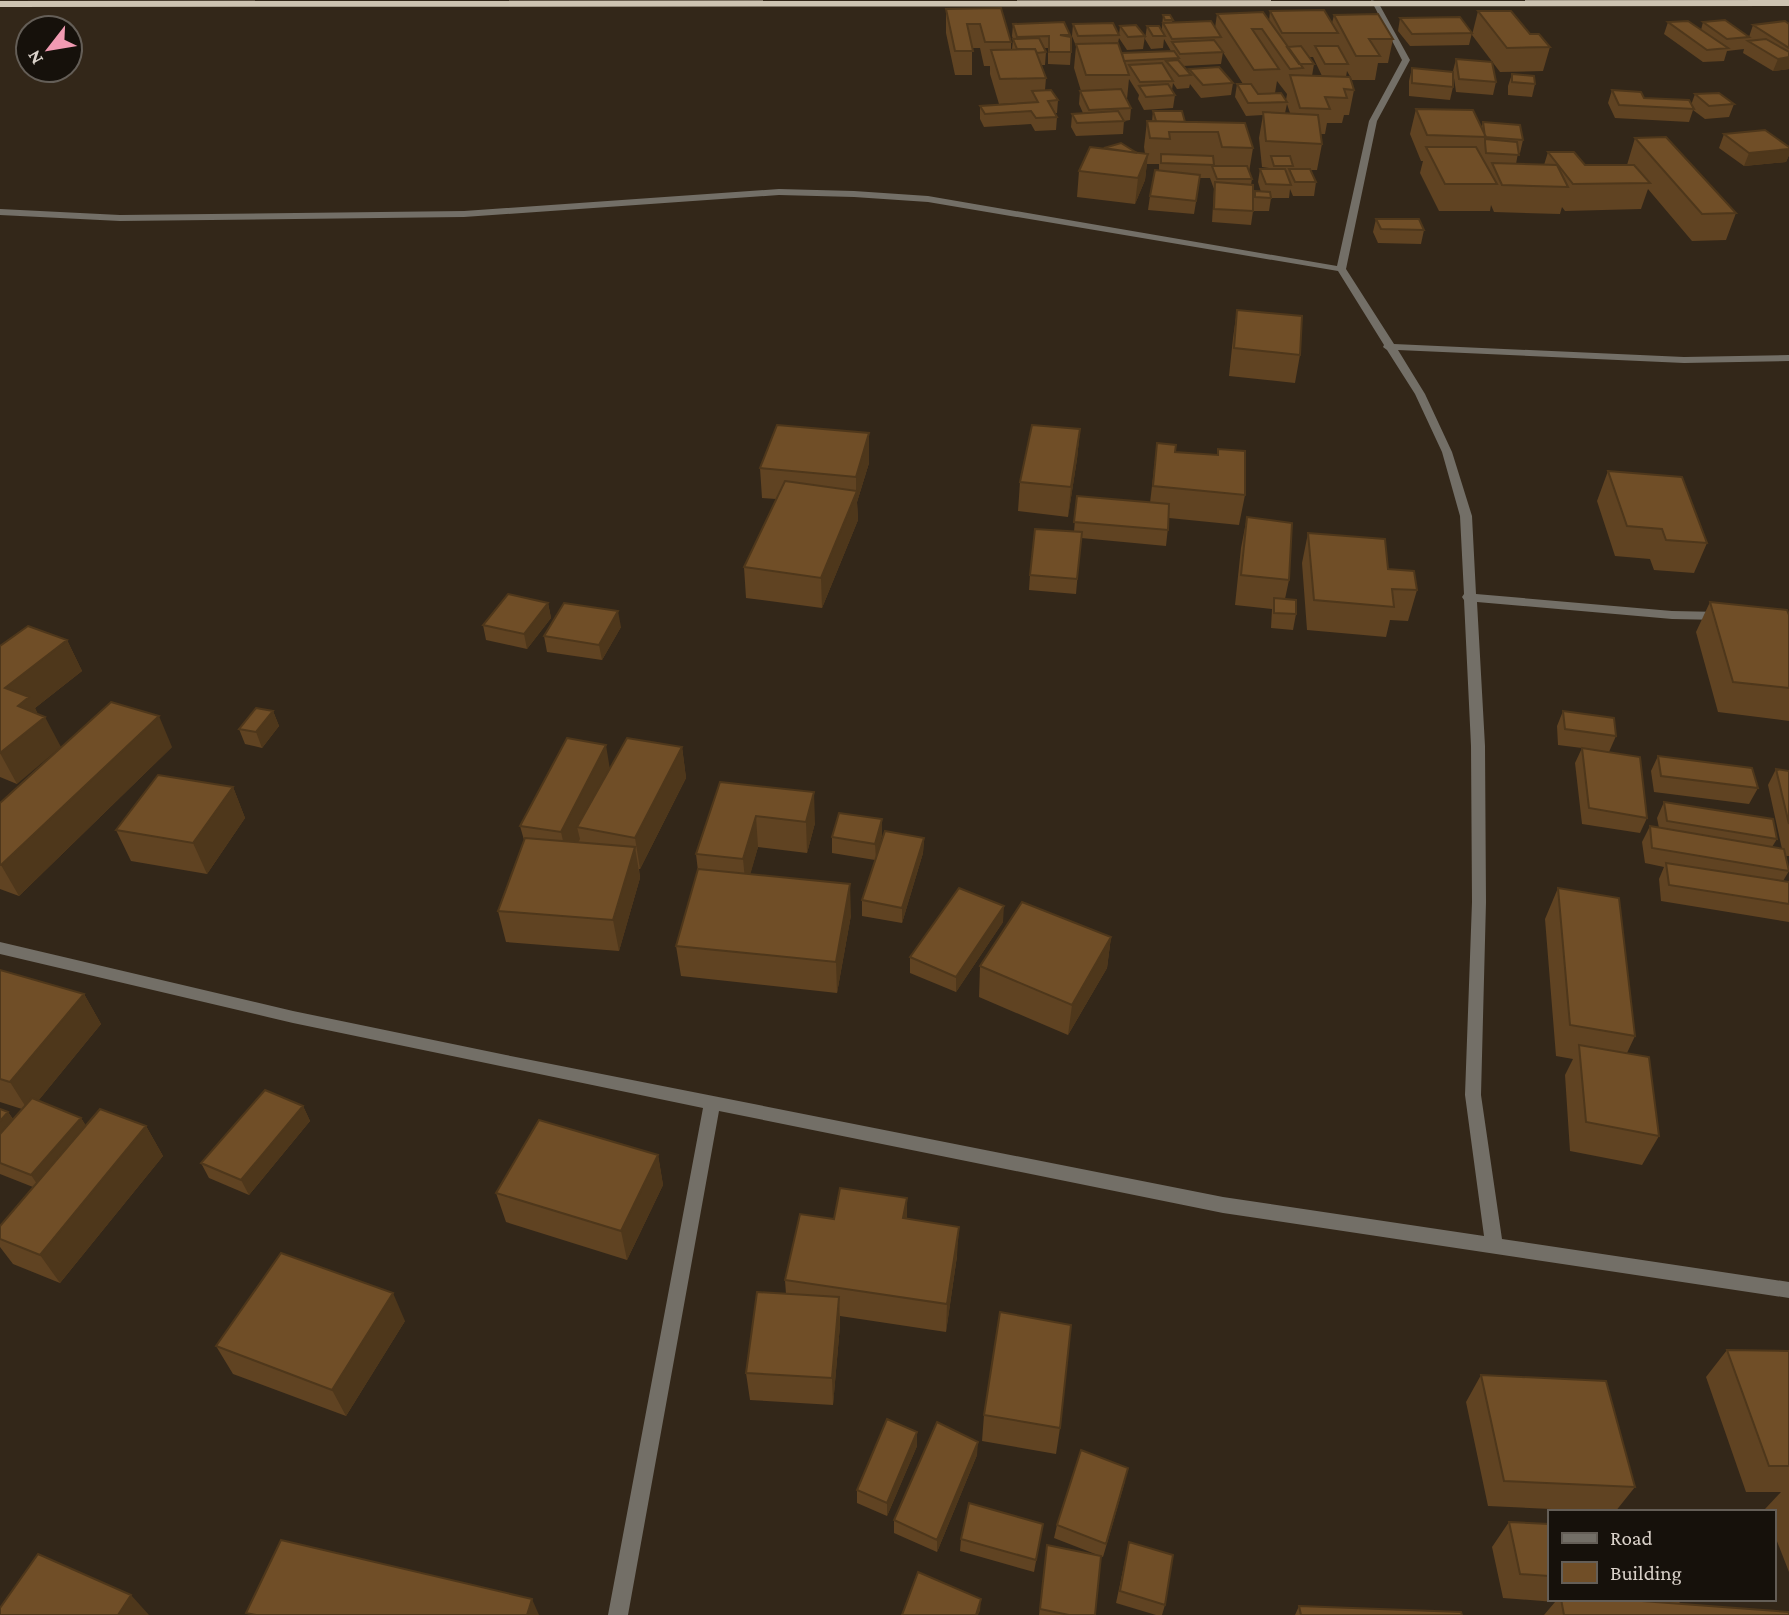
<svg xmlns="http://www.w3.org/2000/svg" width="1789" height="1615" font-family="'Crimson Pro',serif">
<rect width="100%" height="100%" fill="#332719"/>
<g fill="none" stroke-linecap="round" stroke-linejoin="round">
<path fill="#736f67" fill-rule="evenodd" d="M1371 0 1378 2 1410 60 1377 121 1346 269 1394 344 1684 357 1789 355V361L1684 363 1398 350 1425 394 1452 452 1472 516 1476 594 1672 611 1721 612 1727 616 1721 620 1672 619 1477 602 1485 746 1486 902 1481 1095 1502 1239 1789 1282V1298L1223 1213 719 1111 628 1615H608L703 1108 293 1023 0 954V942L293 1011 506 1055 1223 1197 1484 1236 1465 1095 1472 902 1471 746 1464 600 1462 597 1464 594 1460 516 1442 452 1415 394 1387 350 1383 347 1384 345 1338 271 928 202 854 197 779 195 464 217 120 221 0 215V209L120 215 464 211 779 189 854 191 928 196 1337 266 1369 121 1402 60Z"/>
<path fill="#cdc3b1" fill-rule="evenodd" d="M1789 0V6L0 7V1Z"/>
</g>
<path fill="#604322" fill-rule="evenodd" d="M1001 8 1011 42V49H1012L1013 39 1012 36 1013 24 1070 35 1071 52 1070 65 1048 64V48H1044L1046 52 1045 65H1041L1046 78 1045 90 1058 100 1057 113H1055L1057 117 1056 130 1035 131 1031 124 984 127 980 119V106L1016 103 999 104 990 74V66H984L980 48H972V75H955L946 33V9Z
M1270 11 1332 23 1334 15 1393 39 1388 63H1378L1375 80H1352L1347 71 1346 77 1354 90 1349 115H1344L1342 123H1327L1325 134H1321L1322 144 1317 170H1311L1316 182 1314 196H1293L1290 189 1289 198H1271L1269 211H1253L1251 225 1212 222 1214 189 1210 178H1200L1194 214 1148 210 1150 196 1159 171V164H1147V162L1145 180 1135 204 1077 197 1079 171 1137 153 1145 154 1144 147 1147 121H1152L1153 111 1185 122 1245 123 1253 148 1249 172 1252 179 1251 185 1253 201 1255 191 1261 192 1258 182 1260 169H1269V168L1262 167 1259 138 1263 115 1246 116 1235 97 1237 84H1243L1219 46 1223 52 1221 64 1183 66 1188 72 1189 69 1233 83 1231 95 1201 98 1190 84 1189 88 1177 89 1173 83 1172 90 1175 95 1173 108 1144 110 1138 99 1139 95 1129 79 1127 99 1131 108 1130 120 1124 121 1123 134 1076 136 1071 127 1072 114 1083 113 1079 104 1080 91H1081L1074 68 1076 46 1072 36 1073 24 1119 35 1120 26 1145 36 1143 49 1127 50 1119 38 1118 43 1122 53 1171 51 1164 39 1163 48 1151 49 1145 39 1147 26 1162 32V27L1163 15 1173 20 1172 22 1215 28 1217 14 1269 21ZM1309 57H1313L1322 76H1312L1314 64ZM1277 81 1287 94 1286 100 1275 93ZM1287 104 1290 113H1285Z
M1478 11 1530 34 1550 47 1543 71 1500 72 1472 35Z
M1400 18 1472 33 1469 45 1410 46 1398 31Z
M1668 22 1701 30 1703 22 1749 37 1753 25 1789 24V69L1773 71 1743 53 1744 49 1727 51 1724 61 1703 62 1664 34Z
M1456 59 1496 82 1493 95 1456 92 1453 71Z
M1412 68 1453 87 1450 100 1409 96V81Z
M1512 74 1535 84 1532 97 1508 95V86Z
M1612 90 1644 98 1691 105 1695 94 1734 104 1729 117 1705 119 1693 110 1689 122 1615 118 1608 103Z
M1416 109 1481 128 1483 122 1523 140 1520 153H1518L1516 164 1544 165 1548 152 1585 165H1627L1635 138 1736 213 1726 240 1692 241 1648 189 1641 209 1565 211 1562 207 1560 214 1494 212 1491 205 1490 211H1439L1420 173 1423 161H1421L1410 134Z
M1724 134 1789 147V155L1786 162 1744 166 1719 148Z
M1376 219 1424 230 1421 244 1378 243 1373 232Z
M1237 310 1300 355 1295 383 1229 376 1233 338Z
M1080 429 1077 459 1068 517 1018 511 1020 482Z
M1157 443 1175 452 1217 455 1218 449 1245 495 1239 525 1169 518 1166 546 1081 538 1076 594 1029 590 1030 575 1074 532 1077 496 1150 503Z
M869 463 857 502 858 520 822 608 746 598 744 567 776 499 762 498 760 468Z
M1608 471 1707 543 1694 573 1654 570 1650 559 1615 556 1597 501Z
M1247 517 1289 580 1285 599 1296 614 1293 630 1271 628 1272 609 1235 605 1241 548Z
M1308 533 1388 569 1417 590 1408 621 1390 620 1386 637 1307 630 1302 563Z
M1710 602 1789 615V721L1718 712 1696 632Z
M548 603 551 618 527 649 486 640 483 625Z
M621 627 602 660 547 652 544 636Z
M67 640 82 671 35 708 37 713 17 784 0 777V646Z
M273 711 279 726 262 748 245 744 239 729Z
M1563 711 1616 736 1609 752 1647 818 1640 833 1582 824 1575 763 1582 748 1558 745 1557 726Z
M172 747 19 896 0 889V803Z
M682 747 686 778 640 869H639L640 878 619 951 506 942 498 911 524 840 520 826 610 768Z
M1658 756 1758 788 1749 804 1654 792 1651 771Z
M1776 769 1789 771V856H1786L1789 871 1783 881 1789 882V922L1661 901 1659 879 1664 867 1645 863 1642 842 1650 826 1659 828 1657 818 1664 802 1777 839 1772 847 1782 849 1768 785Z
M720 782 815 823 807 853 758 847 750 874 851 915 837 993 681 976 676 946 698 871 696 854Z
M233 787 245 818 207 874 131 861 116 830Z
M882 835 877 855 924 838 923 853 902 923 862 916V900L875 860 832 853V837Z
M1558 888 1635 1036 1627 1053 1659 1136 1642 1165 1570 1151 1565 1075 1573 1059 1556 1056 1545 919Z
M1003 922 956 992 910 973V957Z
M1111 937 1107 968 1068 1035 979 997 980 966Z
M0 970 84 994 101 1024 38 1101 81 1118 86 1126H146L163 1156 60 1283 13 1264 0 1247V1226L33 1187 0 1174V1109L8 1112 13 1119 22 1109 0 1102Z
M303 1106 310 1121 249 1195 209 1178 201 1163Z
M658 1155 663 1185 627 1260 506 1222 496 1193Z
M907 1198V1219L957 1256 946 1332 840 1316V1325L833 1405 750 1400 746 1373 786 1294 785 1280Z
M405 1321 346 1416 233 1374 216 1346Z
M1727 1350 1789 1351V1572L1773 1531V1512H1766L1765 1509 1781 1492H1746L1706 1377Z
M1481 1375 1635 1487 1615 1512 1488 1506 1466 1402Z
M984 1415 1060 1428 1056 1454 982 1441Z
M917 1432V1446L887 1516 857 1503V1490Z
M977 1455 937 1552 894 1533V1520Z
M1125 1481 1103 1557 1054 1538 1057 1525Z
M1509 1522 1549 1524V1599H1683L1678 1604 1789 1615H1544L1555 1602 1503 1598 1492 1547Z
M1043 1524 1034 1572 960 1551 961 1539Z
M1129 1542 1165 1605 1162 1615H1156L1116 1603Z
M1047 1545 1095 1615H1039Z
M1299 1606 1462 1615H1295Z"/>
<path fill="#4e371b" d="M1789 57V69L1773 71 1778 59Z
M1789 149V155L1786 162 1744 166 1749 153Z
M1148 154 1145 180 1135 204 1138 178Z
M1080 429 1077 459 1068 517 1071 487Z
M869 433V463L857 502 858 520 822 608 821 578 856 493V477Z
M548 603 551 618 527 649 524 634Z
M618 611 621 627 602 660 599 645Z
M67 640 82 671 35 708 41 720 45 717 61 747 17 784 0 753 5 688Z
M273 711 279 726 262 748 256 732Z
M159 716 172 747 19 896 1 865Z
M606 745 611 776 577 827 580 839 568 863 561 832Z
M682 747 686 778 640 869 635 838Z
M233 787 245 818 207 874 193 843Z
M814 792 815 823 807 853 806 822Z
M756 816 758 847 746 890 743 859Z
M882 819V835L876 860 875 844Z
M924 838 923 853 902 923V908Z
M635 847 640 878 619 951 613 920Z
M850 884 851 915 837 993 836 962Z
M1004 906 1003 922 956 992V977Z
M1111 937 1107 968 1068 1035 1072 1005Z
M84 994 101 1024 29 1112 10 1082Z
M303 1106 310 1121 249 1195 241 1180Z
M8 1112 18 1127 0 1148V1121Z
M81 1118 90 1133 41 1190 31 1175Z
M146 1126 163 1156 60 1283 40 1255Z
M658 1155 663 1185 627 1260 621 1231Z
M907 1198V1227L903 1218Z
M959 1227 957 1256 946 1332 947 1304Z
M393 1293 405 1321 346 1416 332 1390Z
M839 1297 840 1325 833 1405 832 1378Z
M917 1432V1446L887 1516V1503Z
M978 1442 977 1455 937 1552V1540Z
M131 1595 149 1615H118Z
M532 1599 539 1615H527Z
M981 1599 980 1611 978 1615H976Z"/>
<path fill="#704e27" stroke="#4e371b" stroke-width="2" d="M1001 8 1011 42H985L980 24H967L973 51H955L946 9Z
M1324 10 1338 33H1282L1270 11Z
M1478 11H1511L1530 34H1539L1550 47 1507 48Z
M1263 12 1303 68 1290 69 1262 29H1252L1279 69 1254 70 1217 14Z
M1378 14 1393 39H1369L1380 56H1356L1334 15Z
M1163 15H1170L1173 20H1165Z
M1460 17 1472 33 1412 34 1400 18Z
M1725 20 1749 37 1727 39 1703 22Z
M1211 21 1221 37 1172 39 1163 23Z
M1688 21 1728 48 1707 50 1668 22Z
M1785 21 1789 24V48L1753 25Z
M1064 22 1070 35H1060L1071 37V52H1049V36L1017 37 1013 24Z
M1113 23 1119 35 1078 36 1073 24Z
M1136 25 1145 36 1128 37 1120 26Z
M1147 26H1159L1165 36H1153Z
M1039 38 1046 52 1037 53 1035 49H1017L1013 39Z
M1766 39 1789 52V57L1778 59 1748 41Z
M1214 40 1223 52 1180 54 1172 42Z
M1118 43 1129 75H1086L1076 44Z
M1301 46 1314 64H1299L1287 47Z
M1315 46H1338L1348 64H1325Z
M1035 49 1046 78 1000 79 991 50Z
M1174 51 1179 58 1124 61 1122 53Z
M1456 59 1492 62 1496 82 1459 79Z
M1178 60 1191 75 1179 76 1166 61Z
M1162 63 1173 81 1140 82 1129 65Z
M1219 67 1233 83 1203 85 1189 69Z
M1412 68 1453 72V87L1412 83Z
M1512 74 1534 76 1535 84 1512 82Z
M1290 75 1350 77 1354 90 1344 89 1347 98 1325 97 1330 109 1300 108Z
M1168 84 1175 95 1146 97 1139 86Z
M1237 84H1251L1258 94 1281 93 1287 102 1248 103Z
M1121 89 1131 108 1089 110 1080 91Z
M1051 90 1058 100 1048 101 1057 117 1036 118 1031 111 985 114 980 106 1038 102 1032 91Z
M1612 90 1641 92 1644 98 1689 100 1694 109 1619 105Z
M1719 93 1734 104 1709 106 1695 94Z
M1416 109 1473 110 1486 137 1427 135Z
M1118 111 1124 121 1077 123 1072 114Z
M1153 111H1182L1185 122 1156 121Z
M1263 112 1318 115 1322 144 1266 141Z
M1147 121 1245 123 1253 148 1222 147 1218 132H1169L1170 139 1150 138Z
M1483 122 1520 125 1523 140 1485 137Z
M1765 130 1789 147V149L1749 153 1724 134Z
M1666 137 1736 213 1702 214 1635 138Z
M1485 139 1517 142 1519 155 1486 153 1485 142Z
M1121 143 1137 153 1104 148Z
M1090 147 1148 154 1138 178 1079 171Z
M1426 147H1476L1497 184H1445Z
M1548 152H1574L1585 165H1634L1650 183 1573 184Z
M1161 154 1213 156 1214 165 1161 163Z
M1271 156H1290L1293 166H1274Z
M1492 163 1557 165 1568 187 1502 185Z
M1212 166H1247L1252 179H1217Z
M1260 169H1285L1291 185 1266 184Z
M1289 169H1310L1316 182H1295Z
M1155 170 1200 175 1196 201 1150 196Z
M1215 182 1253 185V211L1214 209Z
M1255 191 1270 192 1271 198 1255 197Z
M1376 219H1419L1424 230 1381 229Z
M1237 310 1302 316 1300 355 1234 348Z
M777 425 869 433 856 477 760 468Z
M1032 425 1080 429 1071 487 1020 482Z
M1157 443 1176 445 1175 452 1218 455V449L1245 451V495L1153 486Z
M1608 471 1682 477 1707 543 1666 540 1662 529 1627 526Z
M785 481 857 491 821 578 744 567Z
M1077 496 1169 504 1168 530 1074 522Z
M1247 517 1292 523 1289 580 1241 575Z
M1035 529 1082 532 1077 579 1030 575Z
M1308 533 1385 539 1388 569 1414 571 1417 590 1392 589 1394 607 1314 600Z
M508 594 548 603 524 634 483 625Z
M1274 598 1296 600V614L1274 613Z
M1710 602 1787 610 1789 615V688L1733 682Z
M564 603 618 611 599 645 544 636Z
M28 626 67 640 5 688 29 697 18 706 45 717 0 753V646Z
M111 702 159 716 1 865H0V803Z
M256 708 273 711 256 732 239 729Z
M1563 711 1614 718 1616 736 1565 729Z
M567 738 606 745 561 832 520 826Z
M627 738 682 747 635 838 577 827Z
M1582 748 1640 757 1647 818 1589 808Z
M1658 756 1752 768 1758 788 1661 776Z
M1776 769 1789 771V824Z
M158 775 233 787 193 843 116 830Z
M720 782 814 792 806 822 756 816 743 859 696 854Z
M1664 802 1773 819 1777 839 1667 821Z
M839 813 882 819 875 844 832 837Z
M1650 826 1784 849 1789 871 1652 848Z
M885 831 924 838 902 908 862 900Z
M525 838 635 847 613 920 498 911Z
M1666 863 1789 882V904L1669 885Z
M698 869 850 884 836 962 676 946Z
M959 888 1004 906 956 977 910 957Z
M1558 888 1619 898 1635 1036 1570 1025Z
M1022 902 1111 937 1072 1005 980 966Z
M0 970 84 994 10 1082 0 1079Z
M1579 1045 1649 1057 1659 1136 1586 1122Z
M265 1090 303 1106 241 1180 201 1163Z
M32 1098 81 1118 31 1175 0 1163V1134Z
M0 1109 8 1112 0 1121Z
M100 1109 146 1126 40 1255 0 1239V1226Z
M539 1120 658 1155 621 1231 496 1193Z
M840 1188 907 1198 903 1218 959 1227 947 1304 785 1280 800 1214 834 1219Z
M281 1253 393 1293 332 1390 216 1346Z
M757 1292 839 1297 832 1378 746 1373Z
M1000 1312 1071 1325 1060 1428 984 1415Z
M1727 1350 1789 1351V1466H1769Z
M1481 1375 1606 1381 1635 1487 1504 1481Z
M887 1419 917 1432 887 1503 857 1490Z
M937 1422 978 1442 937 1540 894 1520Z
M1081 1450 1128 1468 1106 1544 1057 1525Z
M969 1503 1043 1524 1036 1560 961 1539Z
M1509 1522 1549 1524V1576L1520 1574Z
M281 1540 532 1599 527 1615H256L246 1613Z
M1129 1542 1173 1555 1165 1605 1120 1591Z
M1047 1545 1101 1556 1095 1615H1069L1040 1609Z
M38 1554 131 1595 118 1615H0V1608Z
M918 1572 981 1599 976 1615H902Z
M1561 1599H1615L1789 1612V1615H1564Z
M1299 1606 1461 1612 1462 1615H1301Z"/>
<rect x="1548" y="1510" width="228" height="91" fill="#16110b" stroke="#645e57" stroke-width="2"/>
<rect x="1562" y="1533" width="35" height="10" fill="#736f67" stroke="#645e57" stroke-width="2"/>
<text x="1610" y="1545" font-size="21" fill="#dad2ca">Road</text>
<rect x="1562" y="1562" width="35" height="21" fill="#704e27" stroke="#645e57" stroke-width="2"/>
<text x="1610" y="1580" font-size="21" fill="#dad2ca">Building</text>
<g transform="translate(49 49) rotate(239)"><circle r="33" fill="#16110b" stroke="#645e57" stroke-width="2"/>
<path d="M0-5L12 26L0 18L-12 26Z" fill="#f19ab2"/>
<text y="-10" font-size="19" font-weight="bold" text-anchor="middle" fill="#dad2ca">N</text>
</g>
</svg>
